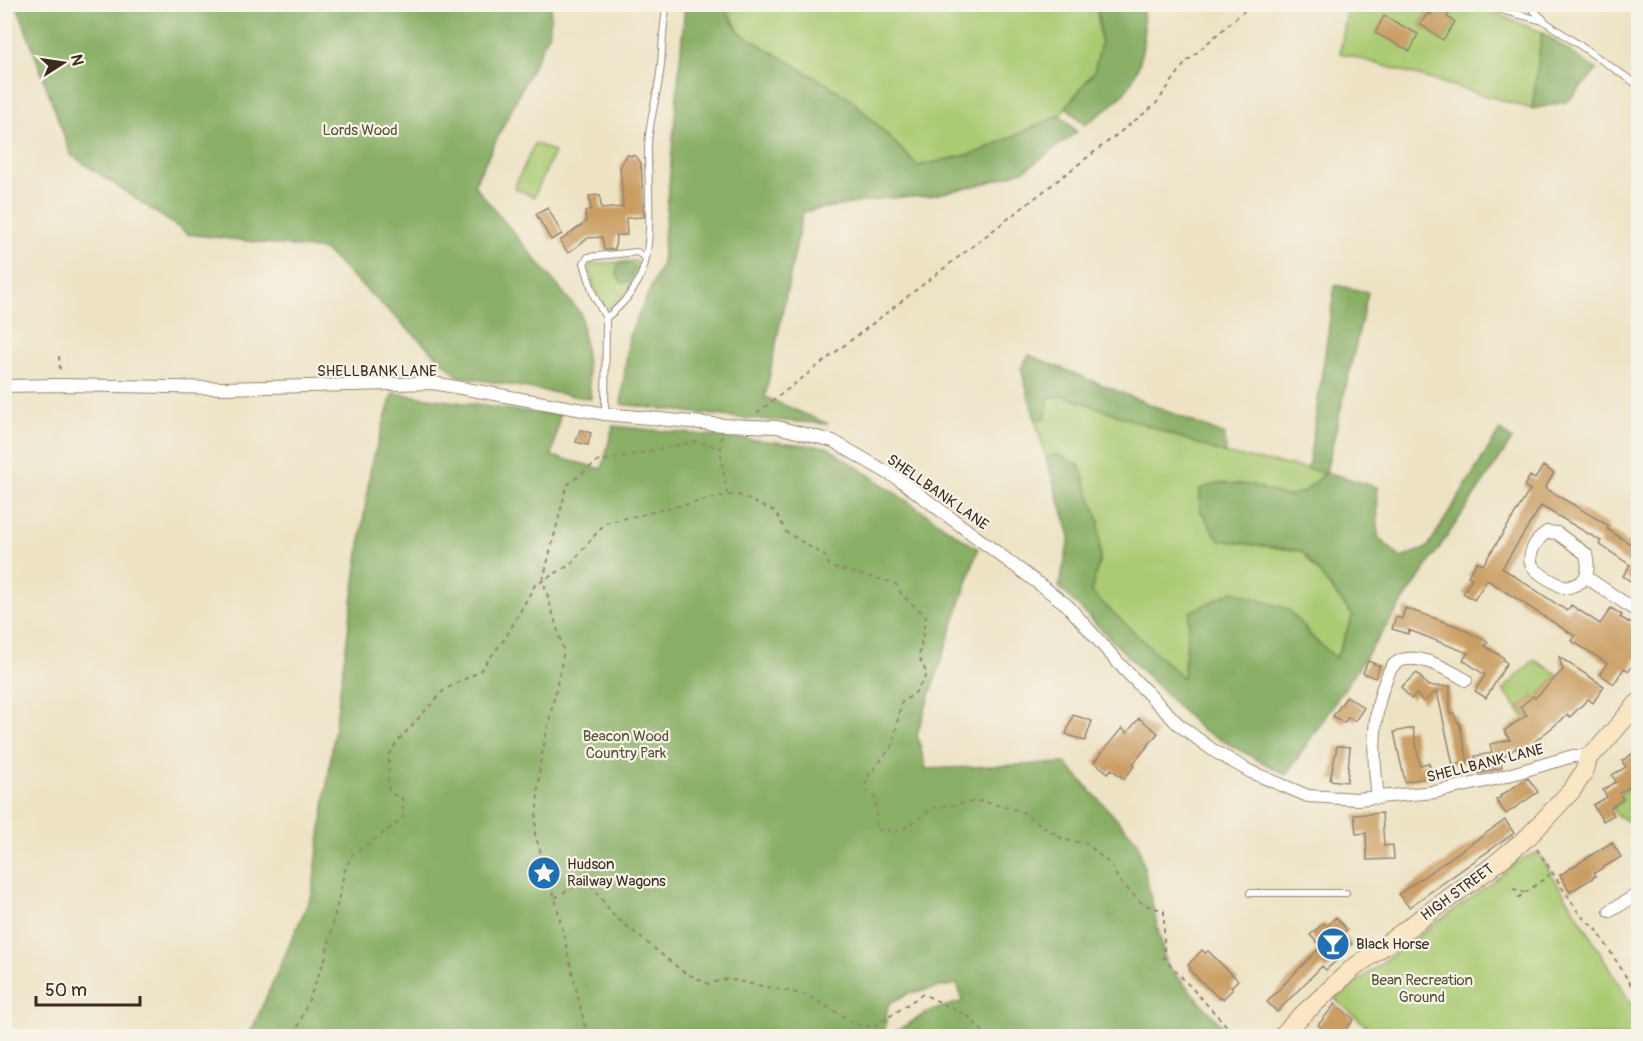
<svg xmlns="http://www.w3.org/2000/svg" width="1643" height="1041" font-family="Pangolin,sans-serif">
<rect width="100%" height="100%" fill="#f7f3e8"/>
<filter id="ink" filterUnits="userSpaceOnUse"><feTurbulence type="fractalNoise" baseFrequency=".0167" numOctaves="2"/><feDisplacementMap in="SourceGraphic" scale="12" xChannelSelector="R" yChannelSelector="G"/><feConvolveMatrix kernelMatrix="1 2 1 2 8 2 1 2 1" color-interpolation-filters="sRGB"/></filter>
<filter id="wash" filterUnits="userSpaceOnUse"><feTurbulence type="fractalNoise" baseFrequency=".008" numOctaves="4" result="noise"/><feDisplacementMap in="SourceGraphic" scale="24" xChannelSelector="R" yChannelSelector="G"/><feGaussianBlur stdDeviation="1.35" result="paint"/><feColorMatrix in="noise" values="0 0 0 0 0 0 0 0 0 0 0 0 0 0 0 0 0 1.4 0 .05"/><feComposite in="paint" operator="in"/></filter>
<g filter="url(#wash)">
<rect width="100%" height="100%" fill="#ede3c4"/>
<path fill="#abcb73" stroke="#737a48" stroke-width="1.5" d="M725 5H1096L1101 44 1094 72 1060 115 976 153 918 166 850 98 740 33Z
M1348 5H1438L1431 15 1427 13 1420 24 1443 40 1455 23 1447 17 1454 8 1449 5H1474L1542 32 1532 109 1340 53Z
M535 143 554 152 534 197 514 188Z
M635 261 638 263C641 278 622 298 613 308L605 309C597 299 588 276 590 264Z
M1065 396 1226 454 1326 472 1304 493 1285 496 1252 485 1218 483 1201 489 1219 540 1302 551 1353 616 1336 658 1314 639 1288 609 1190 612 1183 678 1090 592 1100 559 1099 521 1079 465 1057 454 1046 458 1035 420 1046 417 1048 397Z
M1534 660 1561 676H1557L1539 694 1562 719 1558 724 1533 696 1520 707 1534 723 1531 726 1503 690Z
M1638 773V812L1626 821 1617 815 1612 807 1623 800 1620 795 1633 785 1631 777Z
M1538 853 1579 917 1638 1016V1036H1378L1335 999C1384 959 1436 923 1488 886 1504 875 1519 856 1538 853Z"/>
<path fill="#88af65" stroke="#626c42" stroke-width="1.5" d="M17 5H551L550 31 474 185 581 314 591 399 458 376 324 250 188 234 71 155Z
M685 5H721L740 33 850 98 918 166 976 153 1060 115 1077 132 1025 170 987 183 930 196 886 198 803 212 765 397 828 424 740 418 621 404 629 336 662 263Z
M1098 5H1142C1146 34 1144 68 1124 93 1115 105 1097 115 1085 125L1066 107 1094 72 1101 44Z
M1542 32 1597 70 1568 101 1532 109Z
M621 264H632L635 268 629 282 622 283 617 275V266Z
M1335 285 1368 292 1326 472 1377 487 1378 537 1401 558 1427 548 1500 430 1512 440 1286 775 1199 728 1059 587 1070 536 1046 458 1057 454 1079 465 1099 521 1100 559 1091 592 1183 678 1190 612 1233 591 1288 609 1314 639 1336 658 1353 616 1302 551 1219 540 1200 510V489L1218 483 1252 485 1285 496 1304 492 1326 473 1308 469Z
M1029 355 1225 435 1226 454 1065 396 1048 398 1046 418 1035 420 1021 368Z
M393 393 519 411 560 414 552 456 602 469 613 426 827 447 978 549 917 734 926 769 1065 763 1138 842 1166 964 1231 1036H888L928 1012 963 1001 957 984 909 993 888 1004 884 1036H249L312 894 371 465Z"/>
<g id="blocks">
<path fill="#ca9e64" d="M1438 4H1456L1447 17 1455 22 1443 40 1420 24 1428 13 1431 15Z
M1384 16 1418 34 1410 51 1375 33Z
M627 155 636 156 641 163 644 217 626 218 627 235H616L615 249 604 250 602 237 588 238 568 253 560 241 586 222 585 212 591 209 589 196 600 195 601 209 623 207 620 166Z
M548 208 562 234 551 240 536 214Z
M580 430 591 433 588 445 576 442Z
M1543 466 1554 473 1545 488 1609 526 1607 529 1638 549V586L1623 576 1630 565 1599 544 1601 541 1541 506 1502 568 1567 611 1571 605 1600 624 1611 608 1622 615 1620 617 1638 628V655L1629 671 1624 668 1614 684 1600 674 1607 663 1572 641 1575 636 1495 585 1487 580 1474 600 1463 593 1472 578 1468 576 1477 561 1483 565 1530 490 1524 486 1530 476 1535 479Z
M1405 608 1457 626 1488 642 1485 646 1504 658 1503 660 1507 663 1486 698 1475 691 1485 675 1463 660 1468 653 1409 630 1408 634 1392 629 1396 617 1402 619Z
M1559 657 1604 686 1593 703 1588 699 1570 717 1568 715 1520 753 1516 748 1500 759 1502 768 1478 773 1475 756 1492 753 1490 744 1510 740 1504 731 1527 715 1520 707 1533 696 1535 698 1563 670Z
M1368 661 1380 666 1375 678 1363 673Z
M1417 673 1428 686H1450V714L1454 713 1457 722H1459L1468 762 1453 765 1437 691 1423 702 1417 694 1411 699 1401 687Z
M1347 696 1364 708 1355 721 1348 717 1344 723 1333 716Z
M1073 715 1092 721 1085 741 1066 734Z
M1139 718 1158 733 1133 764 1135 765 1124 779 1111 769 1108 773 1094 762 1122 728 1127 733Z
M1413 728 1420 765 1429 763 1432 777 1405 782 1394 732Z
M1337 746 1350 747 1347 782 1330 780Z
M1638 750V782L1619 793 1623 800 1610 808 1614 815 1603 821 1593 805 1607 797 1603 790 1616 782 1612 775 1626 767 1622 761Z
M1528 778 1538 792 1506 814 1496 800 1501 797 1500 796Z
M1382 813 1384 846 1393 845 1394 859 1367 860 1366 833 1356 834 1354 815Z
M1505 820 1514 833 1409 907 1399 894Z
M1612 842 1621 857 1594 873 1596 876 1570 892 1560 875Z
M1336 917 1347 930 1343 934 1352 944 1346 949 1347 951 1326 970 1322 966 1277 1012 1267 1002 1321 946 1310 935 1324 923 1327 926Z
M1202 950 1205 953 1208 951 1238 980 1231 987 1233 989 1223 999 1222 997 1220 999 1189 970 1191 968 1188 965Z
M1335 1004 1354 1019 1343 1033 1341 1030 1336 1036H1314L1321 1027 1318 1025Z"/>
</g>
</g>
<g filter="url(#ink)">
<use href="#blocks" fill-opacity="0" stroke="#948671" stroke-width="1.5"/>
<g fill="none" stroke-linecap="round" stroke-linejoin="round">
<g stroke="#948671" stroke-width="8">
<path id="service" d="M1487 4 1497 9 1544 21 1638 85
M1527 4 1544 20
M646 258C652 223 648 187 648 151 647 129 657 97 660 73 663 50 662 27 667 4
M605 414 606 318 594 296 584 263 588 257 637 252 646 258C642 282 625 303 606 318
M1250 893H1346"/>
</g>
<g stroke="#948671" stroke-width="14">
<path id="minor" d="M4 386 62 385 223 388 433 383 605 414 724 425 777 427 833 441 900 480 1067 605 1123 668 1178 724 1214 751 1251 772 1308 796 1357 799 1435 792 1495 779 1573 756H1589
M1547 532 1557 533 1586 554C1591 575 1586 584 1564 588 1555 582 1542 577 1535 569 1523 557 1537 539 1547 532Z
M1586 577 1638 612
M1378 798C1373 759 1371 716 1386 679 1388 674 1391 666 1396 663 1415 650 1449 670 1466 680
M1610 911 1638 894"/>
</g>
<g stroke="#948671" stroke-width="20">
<path id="secondary" d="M1282 1036 1299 1018 1352 969 1489 869 1529 836 1572 790 1584 772 1589 756 1599 748 1638 703"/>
</g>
<path stroke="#948671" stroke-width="2" stroke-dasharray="4.5 4.5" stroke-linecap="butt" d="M59 356 60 371
M757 413 1155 105 1186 62 1252 4
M722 436C718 453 725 477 727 495
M1537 849 1580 915 1597 930 1638 996
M1513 889 1521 891 1524 893
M555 898 587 878 612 914 682 971 708 984 727 979 807 995 858 1025 874 1027 923 994 968 1016 987 1036
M1518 898 1552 873
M300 1036 298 1027 325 959 345 869 352 855 399 822 403 817 402 798 392 794 388 788 389 755 397 742 445 689 479 672 506 637 535 585 570 565 605 523 727 495H738L776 512 786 532 825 556 830 567 895 583 902 595 926 616 919 657 927 674 915 693 901 703 893 745 866 779V789L875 797 877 830 901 831 933 808 980 801 1021 811 1064 840 1086 843 1112 866 1119 881 1143 904 1164 911V958L1236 1036
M587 1036 555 898 535 834 540 763 564 652 543 580 567 485 597 462 698 441 719 448"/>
<use href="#service" stroke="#fff" stroke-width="6"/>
<use href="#minor" stroke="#fff" stroke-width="12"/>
<use href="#secondary" stroke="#fbe6c3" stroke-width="18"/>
</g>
</g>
<defs>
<g id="sight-disc" transform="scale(1.725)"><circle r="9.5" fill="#1f6fb2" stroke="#f7f3e8"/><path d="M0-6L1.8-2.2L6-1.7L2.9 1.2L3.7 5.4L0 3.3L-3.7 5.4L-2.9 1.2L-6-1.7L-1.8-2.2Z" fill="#fff"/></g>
<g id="bar-disc" transform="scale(1.725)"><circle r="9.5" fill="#1f6fb2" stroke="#f7f3e8"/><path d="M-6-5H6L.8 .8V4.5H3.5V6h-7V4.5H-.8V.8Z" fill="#fff"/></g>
</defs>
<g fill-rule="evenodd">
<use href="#sight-disc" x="544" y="873"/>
<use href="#bar-disc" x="1333" y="944"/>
</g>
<g text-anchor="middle" stroke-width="4.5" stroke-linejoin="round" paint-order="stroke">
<g font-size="15" fill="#575233" stroke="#f7f3e8">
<text x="360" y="135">Lords Wood</text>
<text x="626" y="741">Beacon Wood<tspan x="626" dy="17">Country Park</tspan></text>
<text x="1422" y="985">Bean Recreation<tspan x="1422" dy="17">Ground</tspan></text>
</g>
<g font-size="15" fill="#3b2a1e" stroke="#f7f3e8">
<text x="377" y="376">SHELLBANK LANE</text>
<text transform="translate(938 492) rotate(35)" y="5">SHELLBANK LANE</text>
<text transform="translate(1485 763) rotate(-14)" y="5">SHELLBANK LANE</text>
<text transform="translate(1457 892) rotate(-36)" y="5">HIGH STREET</text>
</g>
<g font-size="15" fill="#3b2a1e" stroke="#f7f3e8" text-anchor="start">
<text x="567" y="869">Hudson<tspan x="567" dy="17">Railway Wagons</tspan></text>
<text x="1356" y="949">Black Horse</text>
</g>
</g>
<rect width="1643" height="1041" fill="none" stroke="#f7f3e8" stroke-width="24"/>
<g transform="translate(63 63) rotate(78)" stroke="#f7f3e8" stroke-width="4.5" paint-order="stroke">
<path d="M0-4.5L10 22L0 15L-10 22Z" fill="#3b2a1e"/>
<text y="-9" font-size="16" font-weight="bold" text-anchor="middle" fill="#3b2a1e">N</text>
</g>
<path d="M36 996v9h104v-9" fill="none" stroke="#3b2a1e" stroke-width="3"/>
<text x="45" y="996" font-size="18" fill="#3b2a1e" stroke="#f7f3e8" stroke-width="4.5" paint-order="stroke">50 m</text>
</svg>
